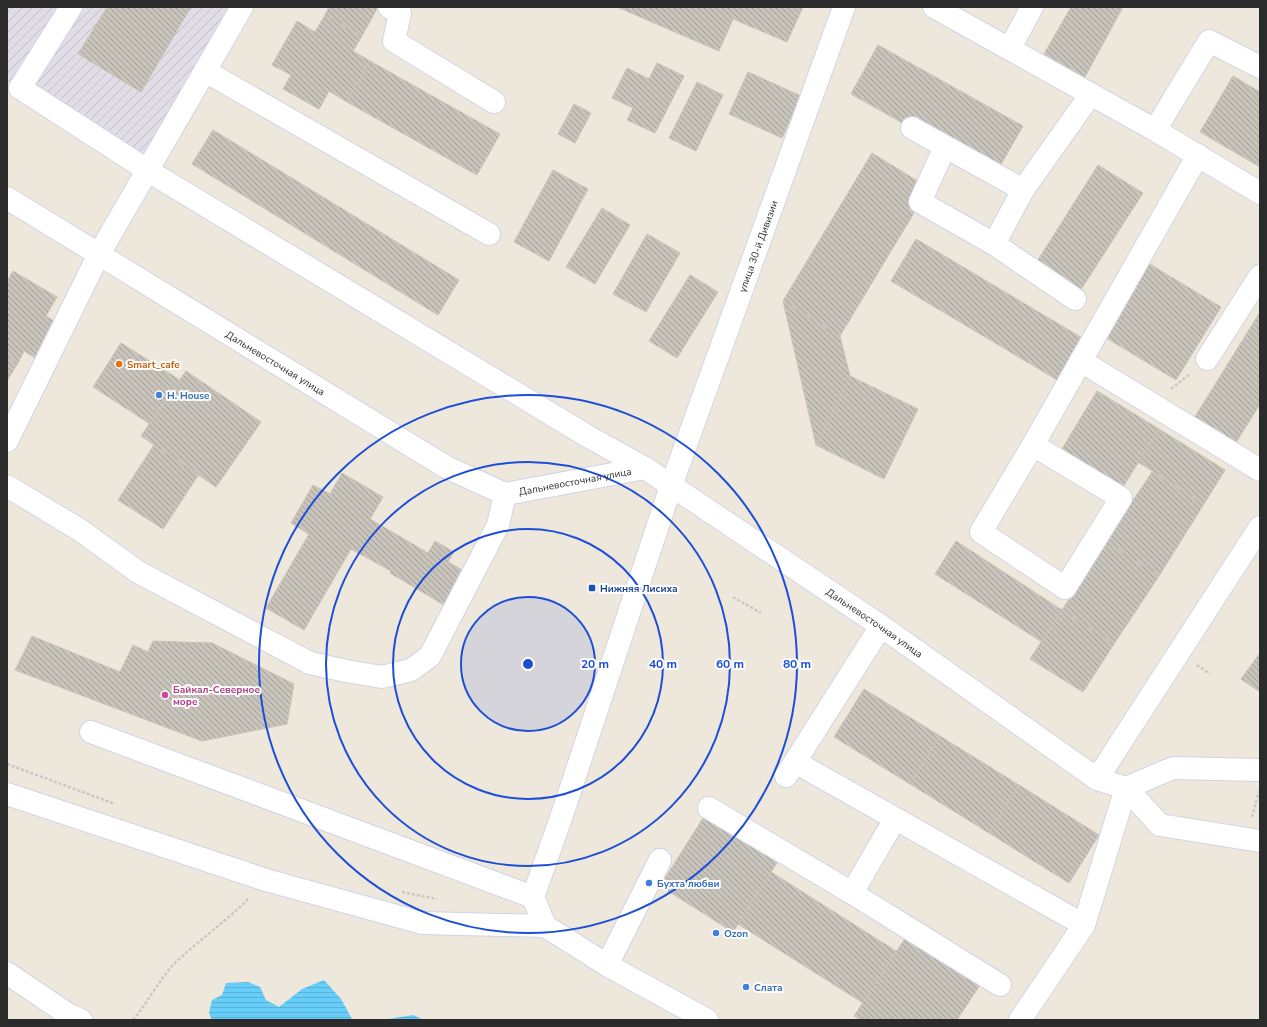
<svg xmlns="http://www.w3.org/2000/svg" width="1267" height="1027" font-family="'Nunito Sans',sans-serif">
<defs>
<pattern id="industrial-furrows" width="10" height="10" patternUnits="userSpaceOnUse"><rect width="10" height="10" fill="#e0dde6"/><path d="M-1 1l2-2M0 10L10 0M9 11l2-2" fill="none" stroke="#c0bec5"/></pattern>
<pattern id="water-rules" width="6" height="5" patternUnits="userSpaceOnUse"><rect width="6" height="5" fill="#66cef9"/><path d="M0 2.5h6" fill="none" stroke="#59b1d6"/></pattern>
<pattern id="building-back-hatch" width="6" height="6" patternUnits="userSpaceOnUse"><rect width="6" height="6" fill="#c9c4bb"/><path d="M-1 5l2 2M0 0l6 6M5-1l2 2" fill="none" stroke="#a39f98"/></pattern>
</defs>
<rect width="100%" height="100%" fill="#eee7dc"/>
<path fill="url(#industrial-furrows)" d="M7 7H244L148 171 7 81Z"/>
<path fill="url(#water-rules)" d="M324 980 341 999 352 1019 379 1020H212L209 1013 212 1000 222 995 226 983 248 982 260 987 266 1000 279 1007 302 989Z
M413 1015 424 1020H382Z"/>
<path fill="url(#building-back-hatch)" stroke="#cac3b5" d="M107 7H191L141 92 78 54Z
M329 7H378L362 36 325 15Z
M617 7H803L787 42 733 19 719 51Z
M1071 7H1123L1085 77 1044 54Z
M325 15 362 36 353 51 370 61 347 102 329 91 319 109 283 89 291 75 272 65 297 21 315 32Z
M878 45 1023 126 995 175 851 94Z
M370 61 500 134 477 175 347 102Z
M657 63 684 76 655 133 627 120 633 108 612 98 627 68 649 79Z
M748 72 801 96 782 138 729 114Z
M1233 76 1260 92V167L1200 132Z
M697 82 723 95 696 151 669 138Z
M574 104 591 113 575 143 558 134Z
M213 130 459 280 438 315 192 164Z
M872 153 929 188 840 336 783 301Z
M1098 165 1143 193 1075 299 1031 271Z
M553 170 588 189 549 261 514 242Z
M602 208 630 225 595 284 566 267Z
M647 234 680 253 646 312 613 294Z
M916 239 1089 342 1064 384 891 281Z
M1148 263 1221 307 1176 380 1103 336Z
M13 271 57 297 46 316 63 327 42 362 24 351 18 363 7 357V282Z
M690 275 718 292 677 358 649 341Z
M783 301 840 336 850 376 816 445Z
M1260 312V404L1234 446 1193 420Z
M121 343 180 380 150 424 93 387Z
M7 357 18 363 7 381Z
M186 371 261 422 216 487 141 436Z
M850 376 918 409 884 479 816 445Z
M1097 391 1159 429 1123 487 1062 449Z
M1159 429 1225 470 1204 504 1138 462Z
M154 445 199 474 163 529 118 500Z
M1152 472 1204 504 1159 576 1106 541Z
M342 473 383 497 370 519 428 553 435 541 454 552 448 562 464 571 444 605 390 573 391 571 351 549 304 630 266 608 309 534 291 523 313 485 330 494Z
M956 541 1062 610 1042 642 935 574Z
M1106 541 1159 576 1114 644 1062 610Z
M1062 610 1114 644 1083 692 1030 659Z
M32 636 120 672 133 645 148 652 153 641 212 643 294 684 287 724 202 741 15 670Z
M1260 653V692L1241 679Z
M864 689 940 736 910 784 834 737Z
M940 736 1019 785 989 833 910 784Z
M1019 785 1099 835 1069 883 989 833Z
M705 815 778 861 733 932 660 886Z
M771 872 896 951 863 1003 738 924Z
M906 937 980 985 957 1020H861L854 1016Z"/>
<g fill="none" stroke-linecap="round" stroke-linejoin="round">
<g stroke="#d1d4e5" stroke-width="24">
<g id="minor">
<path d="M71 7 20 88 155 175 589 437 645 468"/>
<path d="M389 7 400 13 394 41 494 102"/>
<path d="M934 7 1155 130 1260 193"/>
<path d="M1010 48 1032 7"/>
<path d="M205 71 489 234"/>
<path d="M912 128 1023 190 1091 94"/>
<path d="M1155 130 1209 41 1260 67"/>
<path d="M945 147 920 202 994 244 1023 190"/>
<path id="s1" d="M7 198 446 467 505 494 645 468 881 626 1097 779 1126 788 1160 825 1260 841"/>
<path d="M994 244 1075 299"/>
<path d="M1207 359 1260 276"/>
<path d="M1081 361 1260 470"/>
<path d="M7 441 99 254 242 7"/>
<path d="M1033 445 981 532 1065 588 1121 498 1033 445 1198 155"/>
<path d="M7 486 80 530 138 572 310 663 346 671 382 677 411 670 430 656 498 525 505 494"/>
<path d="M91 732 533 897"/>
<path d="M795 762 1084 925"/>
<path d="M786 776 881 626"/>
<path d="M1097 779 1260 527"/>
<path d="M7 794 266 880 422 923 545 926 607 965 707 1020"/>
<path d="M709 808 852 893"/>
<path d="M895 819 852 893 1000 985"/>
<path id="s2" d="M545 926 533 897 562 815 671 486 844 7"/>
<path d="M607 965 660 860"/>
<path d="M7 973 69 1015 81 1020"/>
<path d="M1020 1020 1084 925 1126 788 1173 768 1260 770"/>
</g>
</g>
<path stroke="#c8c8c8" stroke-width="2.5" stroke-dasharray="3 2" stroke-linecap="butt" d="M1171 389 1190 374
M733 597 761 613
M1197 665 1210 674
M7 764 115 804
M1252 817 1259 791
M402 892 437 899
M133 1020C148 1002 158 982 173 965 197 941 226 922 249 898"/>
<use href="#minor" stroke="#fff" stroke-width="22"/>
</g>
<circle cx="528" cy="664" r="67" fill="#1d4ed8" fill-opacity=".12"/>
<g fill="none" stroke="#1d4ed8" stroke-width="2">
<circle cx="528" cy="664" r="67"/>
<circle cx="528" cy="664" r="135"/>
<circle cx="528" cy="664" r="202"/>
<circle cx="528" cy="664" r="269"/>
</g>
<circle fill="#e8710a" stroke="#fff" stroke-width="1.5" cx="119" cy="364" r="4"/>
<g fill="#3f7fe0" stroke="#fff" stroke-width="1.5">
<circle cx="159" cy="395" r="4"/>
<circle cx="649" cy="883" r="4"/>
<circle cx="716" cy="933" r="4"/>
<circle cx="746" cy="987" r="4"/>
</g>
<rect fill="#1a4fb4" stroke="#fff" stroke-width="1.5" x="588" y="584" width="8" height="8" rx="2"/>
<circle fill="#d1479c" stroke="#fff" stroke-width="1.5" cx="165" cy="695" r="4"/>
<g text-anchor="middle" stroke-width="4" stroke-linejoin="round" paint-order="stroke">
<g font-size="10" fill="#2b2b2b" stroke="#fff">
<text dy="4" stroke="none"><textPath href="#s2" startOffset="720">улица 30-й Дивизии</textPath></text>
<text dy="4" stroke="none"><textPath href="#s1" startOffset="315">Дальневосточная улица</textPath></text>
<text dy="4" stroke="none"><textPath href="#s1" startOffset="651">Дальневосточная улица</textPath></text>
<text dy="4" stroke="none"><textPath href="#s1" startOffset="999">Дальневосточная улица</textPath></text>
</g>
<g font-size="10" font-weight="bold" fill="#c56008" stroke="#fff" text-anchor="start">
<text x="127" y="368">Smart_cafe</text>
</g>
<g font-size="10" font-weight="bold" fill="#366cbe" stroke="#fff" text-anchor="start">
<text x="167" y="399">H. House</text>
<text x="657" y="887">Бухта любви</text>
<text x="724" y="937">Ozon</text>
<text x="754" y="991">Слата</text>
</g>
<g font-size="10" font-weight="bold" fill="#164399" stroke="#fff" text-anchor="start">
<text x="600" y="592">Нижняя Лисиха</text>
</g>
<g font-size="10" font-weight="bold" fill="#b23c85" stroke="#fff" text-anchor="start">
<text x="173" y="693">Байкал-Северное<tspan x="173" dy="12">море</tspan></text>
</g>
</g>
<circle cx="528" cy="664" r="6" fill="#1d4ed8" stroke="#fff" stroke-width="2"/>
<g font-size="12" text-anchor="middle" font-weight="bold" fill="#1d4ed8" stroke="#fff" stroke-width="4" stroke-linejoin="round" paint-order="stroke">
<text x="595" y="668">20 m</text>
<text x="663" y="668">40 m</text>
<text x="730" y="668">60 m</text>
<text x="797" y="668">80 m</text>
</g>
<rect width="1267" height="1027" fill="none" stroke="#2b2b2b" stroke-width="16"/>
</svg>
